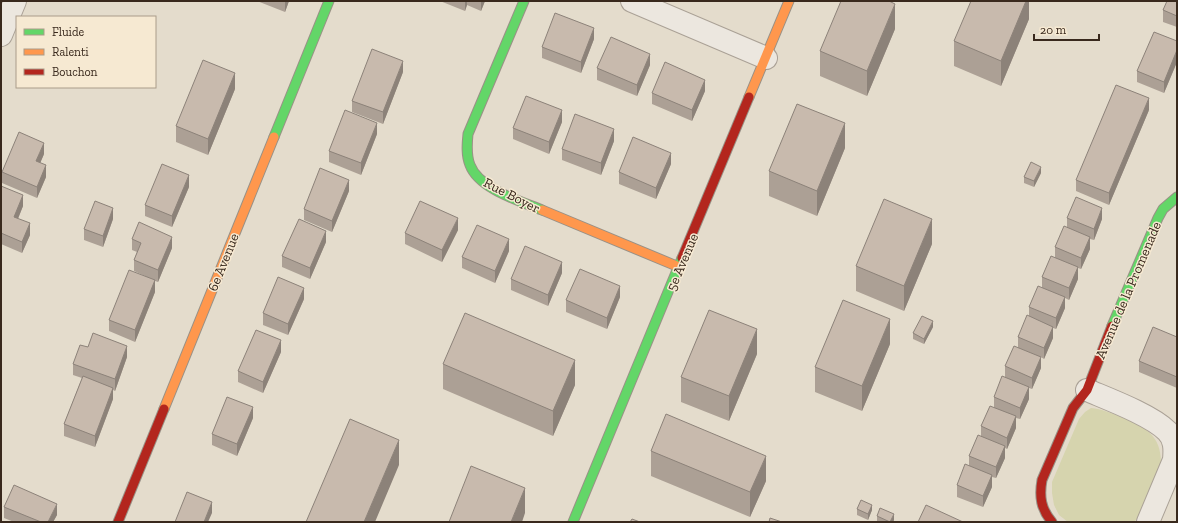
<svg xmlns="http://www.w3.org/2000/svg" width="1178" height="523" font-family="'Zilla Slab',serif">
<rect width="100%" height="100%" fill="#e4dccc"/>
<path fill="#d6d4ae" d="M1091 408C1102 409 1111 413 1121 417 1145 427 1162 435 1161 465L1138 518 1134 522H1068L1059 515 1054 505 1052 493V482L1079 419 1085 412Z"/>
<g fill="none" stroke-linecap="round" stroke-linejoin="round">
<g stroke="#aaa196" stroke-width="24">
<path id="street" d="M632 1 766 58
M1 35 15 1
M1087 390C1108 399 1151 415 1167 431 1175 439 1175 449 1174 460L1148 522"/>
</g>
<g stroke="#999186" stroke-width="11">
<path id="fast" d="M524 1 468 134C467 144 466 155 470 165 479 189 520 201 542 210
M274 137 329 1
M1112 326 1158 218 1163 209 1177 197
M573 522 682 258"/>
</g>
<g stroke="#999186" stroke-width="11">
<path id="slow" d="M749 97 789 1
M542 210 679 267
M164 409 274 137"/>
</g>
<g stroke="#999186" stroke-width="11">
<path id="jam" d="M682 258 749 97
M118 522 164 409
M1052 522C1041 509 1039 497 1042 480L1073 408 1087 390 1112 326"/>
</g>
<use href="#street" stroke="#ece7df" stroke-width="22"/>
<use href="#fast" stroke="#63d668" stroke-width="9"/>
<use href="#slow" stroke="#ff974d" stroke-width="9"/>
<use href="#jam" stroke="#b3261e" stroke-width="9"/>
</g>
<path fill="#aca095" d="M257 1H289L285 12Z
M440 1H485L481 11 467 5 465 11Z
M1029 1V19L1001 86 954 66V41Z
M1177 1V27L1163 22V10Z
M895 29 867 96 820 76V51Z
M594 39 581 73 542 58V47Z
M1177 41V62L1164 93 1137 82V71Z
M650 65 637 96 597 80V68Z
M403 72 383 124 352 112V101Z
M235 89 208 155 176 142V126Z
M705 91 692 121 652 104V93Z
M1149 110 1109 205 1076 191V180Z
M562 122 549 154 513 139V128Z
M377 134 361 175 329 162V151Z
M614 141 601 175 562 160V149Z
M845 148 817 216 769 196V171Z
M44 154 40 163 46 177 37 198 2 183V172Z
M671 164 656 199 619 184V172Z
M1041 173 1034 187 1024 183V177Z
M1 186 23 206 18 219 30 235 22 253 1 244Z
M189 187 172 227 145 216V205Z
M349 191 332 232 304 220V209Z
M1067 218 1102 219 1094 240 1090 239V249L1081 269 1078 268V279L1069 300 1065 298V308L1056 329 1053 328V338L1044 359 1041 357V368L1032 389 1029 388V399L1020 419 1016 418V428L1007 449 1005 448V458L996 478 992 477V487L983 507 957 497V485L969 466V456L981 436V426L994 407V397L1005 377V366L1018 347V337L1029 316V307L1042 288V277L1055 258V247L1067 228Z
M113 219 103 247 84 240V229Z
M458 230 442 262 405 244V233Z
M132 239 172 248 158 282 155 281V292L135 342 109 331V320L145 276 134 271V260L137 252 132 250Z
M326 242 310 279 282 267V256Z
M932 244 904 311 856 291V266Z
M509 251 495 283 462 268V257Z
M562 273 548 306 511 290V279Z
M1177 273V286H1176V274Z
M620 297 607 329 566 312V300Z
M304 299 288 335 263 325V313Z
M933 327 924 344 913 339V333Z
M1177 337V388L1139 372V361Z
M890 344 862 411 815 392V367Z
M88 347 127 357 115 391 113 390V399L95 447 64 436V424L82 378 73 375V364Z
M281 352 263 393 238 382V371Z
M757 354 729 421 681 402V377Z
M443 364 575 385 553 436 443 389Z
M253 418 237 456 212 445V434Z
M651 451 766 481 750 517 651 476Z
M4 507 57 515 53 522H14L4 518Z
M857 509 872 510 868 520 857 515Z
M877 516 894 520 893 522H877Z"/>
<path fill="#8c8279" d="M285 1H289L285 12Z
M465 1H467V5L465 11Z
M481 1H485L481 11Z
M1026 1H1029V19L1001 86V61Z
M895 4V29L867 96V71Z
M594 28V39L581 73V62Z
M1177 50V62L1164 93V82Z
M650 54V65L637 96V85Z
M403 61V72L383 124V112Z
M235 73V89L208 155V139Z
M705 80V91L692 121V110Z
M1149 98V110L1109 205V193Z
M562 110V122L549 154V142Z
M377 123V134L361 175V163Z
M845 123V148L817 216V191Z
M614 129V141L601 175V163Z
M44 143V154L36 173V161Z
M671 153V164L656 199V188Z
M46 165V177L37 198V187Z
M1041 167V173L1034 187V181Z
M189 175V187L172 227V216Z
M349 180V191L332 232V221Z
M23 195V206L14 228V217Z
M113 208V219L103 247V236Z
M1102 208V219L1094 240V229Z
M458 218V230L442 262V250Z
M932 219V244L904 311V286Z
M30 223V235L22 253V242Z
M326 231V242L310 279V268Z
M172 237V248L158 282V270Z
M1090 237V249L1081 269V258Z
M509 239V251L495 283V271Z
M562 262V273L548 306V295Z
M1078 267V279L1069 300V288Z
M155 280V292L135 342V330Z
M620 286V297L607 329V318Z
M304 288V299L288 335V324Z
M1065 297V308L1056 329V318Z
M890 319V344L862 411V386Z
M933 321V327L924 344V339Z
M1053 327V338L1044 359V348Z
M757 329V354L729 421V396Z
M281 340V352L263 393V382Z
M127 346V357L115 391V379Z
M1041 357V368L1032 389V378Z
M575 360V385L553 436V411Z
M1029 387V399L1020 419V408Z
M113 388V399L95 447V436Z
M253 407V418L237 456V444Z
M1016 416V428L1007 449V438Z
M399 440V465L375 522H364Z
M1005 446V458L996 478V467Z
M766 456V481L750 517V492Z
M992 475V487L983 507V496Z
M525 488V513L522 522H511Z
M212 502V513L208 522H204Z
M57 504V515L53 522H48Z
M872 505V510L868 520V514Z
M894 514V520L893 522H890Z"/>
<path fill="#c8baad" stroke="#8c8279" d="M841 1H889L895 4 867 71 820 51Z
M971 1H1026L1001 61 954 41Z
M1167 1H1177V16L1163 10Z
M555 13 594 28 581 62 542 47Z
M1154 32 1177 41V50L1164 82 1137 71Z
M611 37 650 54 637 85 597 68Z
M372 49 403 61 383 112 352 101Z
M203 60 235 73 208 139 176 126Z
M665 62 705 80 692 110 652 93Z
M1116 85 1149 98 1109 193 1076 180Z
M526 96 562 110 549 142 513 128Z
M797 104 845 123 817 191 769 171Z
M345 110 377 123 361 163 329 151Z
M575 114 614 129 601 163 562 149Z
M19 132 44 143 36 161 46 165 37 187 2 172Z
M633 137 671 153 656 188 619 172Z
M1031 162 1041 167 1034 181 1024 177Z
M162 164 189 175 172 216 145 205Z
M320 168 349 180 332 221 304 209Z
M1 186 23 195 14 217 30 223 22 242 1 233Z
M1076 197 1102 208 1094 229 1067 218Z
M884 199 932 219 904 286 856 266Z
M95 201 113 208 103 236 84 229Z
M420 201 458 218 442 250 405 233Z
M299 219 326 231 310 268 282 256Z
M139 222 172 237 158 270 134 260 141 243 132 239Z
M477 225 509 239 495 271 462 257Z
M1064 226 1090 237 1081 258 1055 247Z
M525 246 562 262 548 295 511 279Z
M1051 256 1078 267 1069 288 1042 277Z
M580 269 620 286 607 318 566 300Z
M129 270 155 280 135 330 109 320Z
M278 277 304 288 288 324 263 313Z
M1038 286 1065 297 1056 318 1029 307Z
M843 300 890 319 862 386 815 367Z
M709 310 757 329 729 396 681 377Z
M465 313 575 360 553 411 443 364Z
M1027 315 1053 327 1044 348 1018 337Z
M922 316 933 321 924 339 913 333Z
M1153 327 1177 337V377L1139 361Z
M256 330 281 340 263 382 238 371Z
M93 333 127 346 115 379 73 364 80 345 88 347Z
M1014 346 1041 357 1032 378 1005 366Z
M83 376 113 388 95 436 64 424Z
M1002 376 1029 387 1020 408 994 397Z
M227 397 253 407 237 444 212 434Z
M990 406 1016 416 1007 438 981 426Z
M666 414 766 456 750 492 651 451Z
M350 419 399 440 364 522H306Z
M978 435 1005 446 996 467 969 456Z
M965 464 992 475 983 496 957 485Z
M471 466 525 488 511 522H449Z
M14 485 57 504 48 522H41L4 507Z
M187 492 212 502 204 522H175Z
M861 500 872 505 868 514 857 509Z
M926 505 963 522H918Z
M880 508 894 514 890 522 877 516Z
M770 518 782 522H769Z
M632 519 640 522H630Z"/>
<g text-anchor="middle" stroke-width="3" stroke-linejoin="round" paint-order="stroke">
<g font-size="14" fill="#39291d" stroke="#f6e9d2">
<text transform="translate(512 195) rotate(27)" y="5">Rue Boyer</text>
<text transform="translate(223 262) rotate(-68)" y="5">6e Avenue</text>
<text transform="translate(682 262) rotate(-67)" y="5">5e Avenue</text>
<text transform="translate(1128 290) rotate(-67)" y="5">Avenue de la Promenade</text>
</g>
</g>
<rect width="1178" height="523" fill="none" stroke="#39291d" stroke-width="4"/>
<rect x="16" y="16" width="140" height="72" fill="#f6e9d2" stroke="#aa9c8a"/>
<rect x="24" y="29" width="20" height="6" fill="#63d668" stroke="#aa9c8a"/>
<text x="52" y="36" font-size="12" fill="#39291d">Fluide</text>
<rect x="24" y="49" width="20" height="6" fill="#ff974d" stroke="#aa9c8a"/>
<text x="52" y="56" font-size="12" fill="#39291d">Ralenti</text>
<rect x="24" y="69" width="20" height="6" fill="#b3261e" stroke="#aa9c8a"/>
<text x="52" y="76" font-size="12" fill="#39291d">Bouchon</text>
<path d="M1034 34v6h65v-6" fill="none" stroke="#39291d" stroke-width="2"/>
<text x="1040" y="34" font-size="12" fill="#39291d" stroke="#f6e9d2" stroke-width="3" paint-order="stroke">20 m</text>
</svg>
